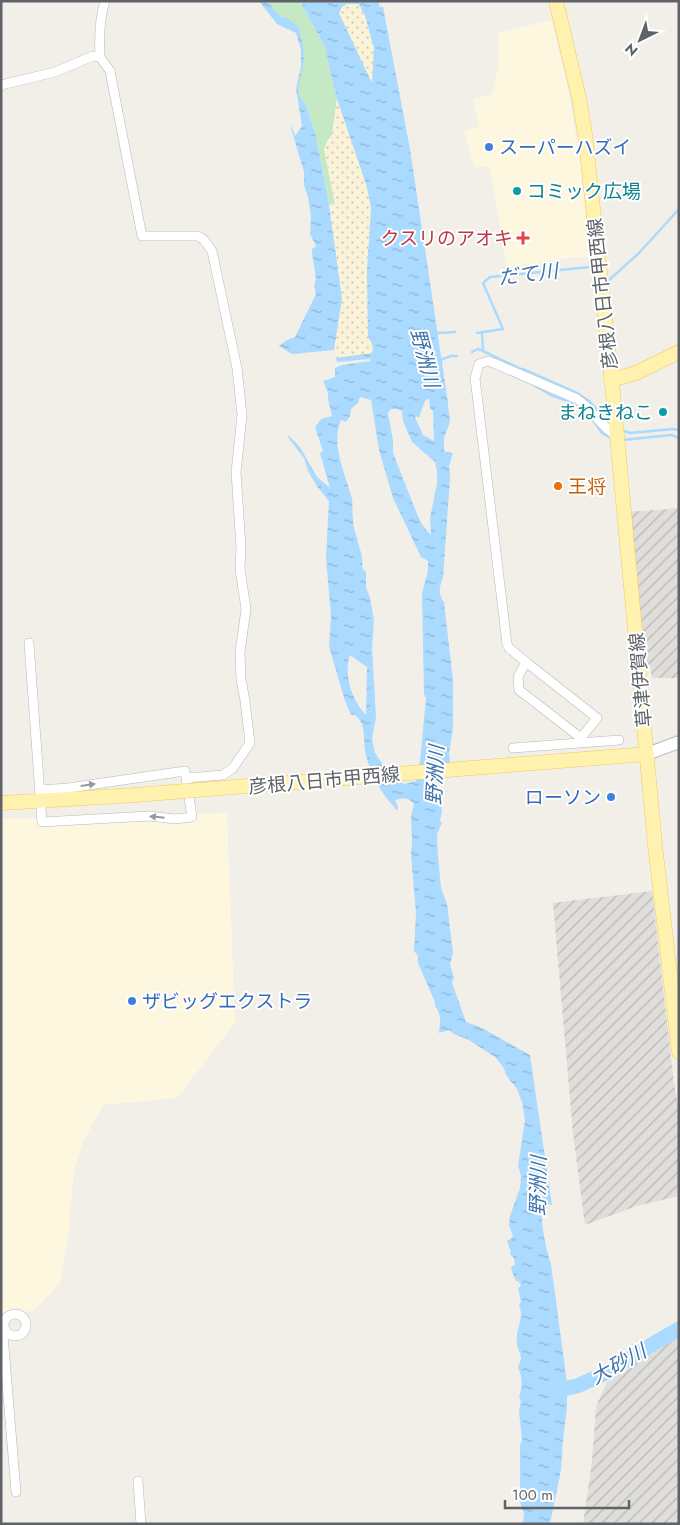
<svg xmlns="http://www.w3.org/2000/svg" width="680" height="1525" font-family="Jost,'Noto Sans JP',sans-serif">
<defs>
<pattern id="industrial-furrows" width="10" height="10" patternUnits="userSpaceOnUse" patternTransform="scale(1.25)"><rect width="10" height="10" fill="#e0deda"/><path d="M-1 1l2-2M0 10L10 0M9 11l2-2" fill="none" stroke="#b9b8b5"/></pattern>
<pattern id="sand-dots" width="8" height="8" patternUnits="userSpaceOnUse" patternTransform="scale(1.25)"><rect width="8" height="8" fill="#fbf3d9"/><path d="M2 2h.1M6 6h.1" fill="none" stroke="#cec8b4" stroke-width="1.8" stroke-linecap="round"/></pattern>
<pattern id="water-ripples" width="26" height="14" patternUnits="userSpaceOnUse" patternTransform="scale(1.25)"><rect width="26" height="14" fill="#aadaff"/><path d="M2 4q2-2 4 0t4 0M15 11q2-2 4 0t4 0" fill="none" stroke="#8eb4d2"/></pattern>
</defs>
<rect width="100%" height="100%" fill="#f1efe8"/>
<path fill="#fef7e0" d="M552 20 567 84 580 158 591 258 574 257 507 267 490 166 474 168 464 131 479 127 473 100 492 94 499 65 498 33Z
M227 813 235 1023 177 1098 103 1105 85 1138 75 1167 69 1216 70 1226 60 1283 33 1312 26 1311 18 1308 7 1310 1 1315V819Z"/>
<path fill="url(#industrial-furrows)" d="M679 508V678H652L650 665H646L643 645 628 512Z
M652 891 674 1084 679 1110V1196L637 1206 585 1225 573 1134 553 903Z
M679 1338V1524H583L592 1461 596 1407 607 1382 665 1345Z"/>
<path fill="#c5e8c5" d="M267 1H300L324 45 337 99 332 135 328 140 324 149 335 204 329 205 316 136 306 105 299 95 298 89 304 61 300 30 287 18 281 17Z"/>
<path fill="url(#sand-dots)" d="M347 4H359L365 16 374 48 372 84 339 13 342 7Z
M337 99 366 181 371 208 367 271 368 337 372 343 373 353 336 358 334 350 342 298 329 205 335 204 324 149 328 140 332 135Z"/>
<path fill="url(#water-ripples)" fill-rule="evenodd" d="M259 1H267L281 17 287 18 299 27 303 46 304 62 298 89 299 95 306 105 316 136 329 205 342 298 334 350 292 354 279 346 287 340 295 337 316 294 314 286 316 278 312 253V249L316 246 310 234 311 217 308 197 304 185V172L291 128V125L295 136 302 126 296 89 301 67V50L296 33 277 24Z
M300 1H378L380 7H383L410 149 447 396 450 422 444 438V450L445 452 453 453 449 466 450 478 443 578C439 587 438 594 444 602L453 680V727L449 754 450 761 437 783 442 811 440 821 442 823 437 834 438 856 441 888 447 904 453 953 450 964 454 978 452 983 466 1022 480 1027 530 1055 552 1205 547 1204V1208L542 1207C541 1226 545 1245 551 1264L567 1383V1407L563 1440 561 1470 550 1524H523L524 1513 518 1497 520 1494V1444L522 1441 519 1411 521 1400 519 1398C522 1386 523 1378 518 1367 519 1364 520 1362 521 1359 521 1354 517 1348 517 1343 515 1330 525 1317 519 1306L521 1302 518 1288 521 1286 519 1282 516 1281 511 1269 512 1266 515 1265 514 1258 510 1254 511 1252 507 1241 511 1239 513 1236 509 1225 510 1216 520 1188 521 1175 518 1166 525 1120 522 1102 517 1089 506 1075 504 1068 495 1057 469 1040 454 1034 449 1030 439 1033C440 1022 442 1015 435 1006V1002L418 963V956L414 951 416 914 411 854 412 843 411 816 414 804C408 797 404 798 395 800L398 807 397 810C382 795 371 776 366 755 362 741 368 725 355 715H351L344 698 329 646 331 616 326 558 329 501 316 485 308 471 304 458 290 440 287 434 300 447 317 477 330 488 320 453 323 451 315 427C324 416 318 420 332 416L328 399V393L323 381 335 377V368L342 365 371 361 370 359 337 362 336 358 373 353 372 343 368 337 367 271 371 208 367 187 337 99 324 45ZM347 4H359L365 16 374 48 372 83 339 13 342 7ZM360 397 371 400 379 450 393 498 421 557 428 561V571L422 593 424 694 426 699 420 761 416 781 404 784 392 778 375 753 372 739 376 717 372 648 374 620 370 598 366 587V572L362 568C364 556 359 549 357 538 355 532 353 525 353 519 352 513 353 506 352 499 346 475 330 445 341 420L346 422 350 416 351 409 358 403ZM429 398 430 408 433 411 434 441 423 435 415 417 416 416 419 417 425 401ZM391 409H398L402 411 403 421 412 442 435 462 437 471V484L430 518 431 535 423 526 417 514 393 453V441L388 413ZM350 655 367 667 366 715C352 701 343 673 350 655Z"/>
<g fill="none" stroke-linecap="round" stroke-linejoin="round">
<path stroke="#aadaff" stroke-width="2.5" d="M609 280 639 253 679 209
M482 332 483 350
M437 333 455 332
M477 333 503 329 483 283 490 277 590 267
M472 352 478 349 483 351 523 370
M440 360 451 356H457
M523 369 577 393 589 401 607 420
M532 384 551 395 579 405
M593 420 602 433 609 437
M624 431 630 433 673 429 679 430
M623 440 671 435 679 438"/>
<path stroke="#aadaff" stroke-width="15" d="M553 1391 577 1386 606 1373 656 1342 679 1329"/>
<g stroke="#b5b8bc" stroke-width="10">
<path id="street" d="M100 57C99 38 99 20 105 1
M1 85 55 72 93 56 100 57 110 71 142 236H198L204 240 212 251 237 368 242 415 236 472 241 547 240 569 246 609 240 652 241 679 245 701 250 743 233 768 223 775 187 778
M29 643 42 822 149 816 175 819 192 817 185 771 68 788 40 790
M526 662 509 648 507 644 475 378 479 364 488 361 496 364 577 399C593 409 600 427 617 436
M526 662 597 718 581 738 519 690 518 677Z
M513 748 619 740
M4 1325a11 11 0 1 1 22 0a11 11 0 1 1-22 0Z
M3 1335 16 1492
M138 1481 141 1524"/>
</g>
<g stroke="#b6babf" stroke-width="14">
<path id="secondary" d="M647 754 679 742"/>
</g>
<g stroke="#f2c960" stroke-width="15">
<path id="primary" d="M556 1 579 98 585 134 613 393 655 845 679 1052
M611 380 636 373 679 352
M509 765 647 754
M1 803 136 795"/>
</g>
<use href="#street" stroke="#fff" stroke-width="9"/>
<use href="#secondary" stroke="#fff" stroke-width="12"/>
<use href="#primary" stroke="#fff2af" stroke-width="14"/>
<g stroke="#f2c960" stroke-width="15" stroke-linecap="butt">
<path id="primary-bridge" d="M136 795 509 765"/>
</g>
<use href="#primary-bridge" stroke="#fff2af" stroke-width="14"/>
</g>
<defs><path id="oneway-solid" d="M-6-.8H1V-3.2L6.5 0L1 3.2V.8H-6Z" transform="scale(1.25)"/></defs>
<g fill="#979a9d">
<use href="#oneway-solid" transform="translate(88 785) rotate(-8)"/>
<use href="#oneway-solid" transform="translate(157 817) rotate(-174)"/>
</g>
<g fill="#3f7fe0" stroke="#fff" stroke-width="2">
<circle cx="489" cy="147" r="5"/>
<circle cx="611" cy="797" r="5"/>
<circle cx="132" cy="1001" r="5"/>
</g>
<g fill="#0f9aa8" stroke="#fff" stroke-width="2">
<circle cx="517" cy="191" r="5"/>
<circle cx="663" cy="412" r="5"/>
</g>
<path fill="#e0444e" stroke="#fff" stroke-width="2" d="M520.5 230.5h5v5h5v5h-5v5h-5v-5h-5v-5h5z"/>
<circle fill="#e8710a" stroke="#fff" stroke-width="2" cx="558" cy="486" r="5"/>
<g text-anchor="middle" stroke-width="4" stroke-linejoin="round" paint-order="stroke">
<g font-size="19" fill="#366cbe" stroke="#fff" text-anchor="start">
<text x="499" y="154">スーパーハズイ</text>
<text x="601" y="804" text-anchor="end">ローソン</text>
<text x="142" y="1008">ザビッグエクストラ</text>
</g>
<g font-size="19" fill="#0d838f" stroke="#fff" text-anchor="start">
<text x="527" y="198">コミック広場</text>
<text x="653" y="419" text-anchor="end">まねきねこ</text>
</g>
<g font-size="19" fill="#be3a42" stroke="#fff" text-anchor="end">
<text x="513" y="245">クスリのアオキ</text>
</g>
<g font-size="19" fill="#5f6368" stroke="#fff">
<text transform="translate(602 294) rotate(-96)" y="7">彦根八日市甲西線</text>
<text transform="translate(640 680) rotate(-95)" y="7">草津伊賀線</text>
<text transform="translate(324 780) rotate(-5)" y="7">彦根八日市甲西線</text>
</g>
<g font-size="19" fill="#c56008" stroke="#fff" text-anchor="start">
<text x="568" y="493">王将</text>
</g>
<g font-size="20" font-style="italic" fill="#4174aa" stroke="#fff">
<text transform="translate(528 274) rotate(-7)" y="7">だて川</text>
<text transform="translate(425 358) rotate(75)" y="7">野洲川</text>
<text transform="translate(435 775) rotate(-87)" y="7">野洲川</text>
<text transform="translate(538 1186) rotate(-89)" y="7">野洲川</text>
<text transform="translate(618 1364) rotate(-29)" y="7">大砂川</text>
</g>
</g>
<rect width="680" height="1525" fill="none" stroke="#5f6368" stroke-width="5"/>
<g transform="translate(640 40) rotate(222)" stroke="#ffffff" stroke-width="4" paint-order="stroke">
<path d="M0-4L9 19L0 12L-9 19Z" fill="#5f6368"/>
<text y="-8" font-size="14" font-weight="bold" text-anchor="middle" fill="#5f6368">N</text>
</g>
<path d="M505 1500v8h124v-8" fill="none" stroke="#5f6368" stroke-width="2.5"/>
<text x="512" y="1500" font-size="15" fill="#5f6368" stroke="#ffffff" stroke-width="4" paint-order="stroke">100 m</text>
</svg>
